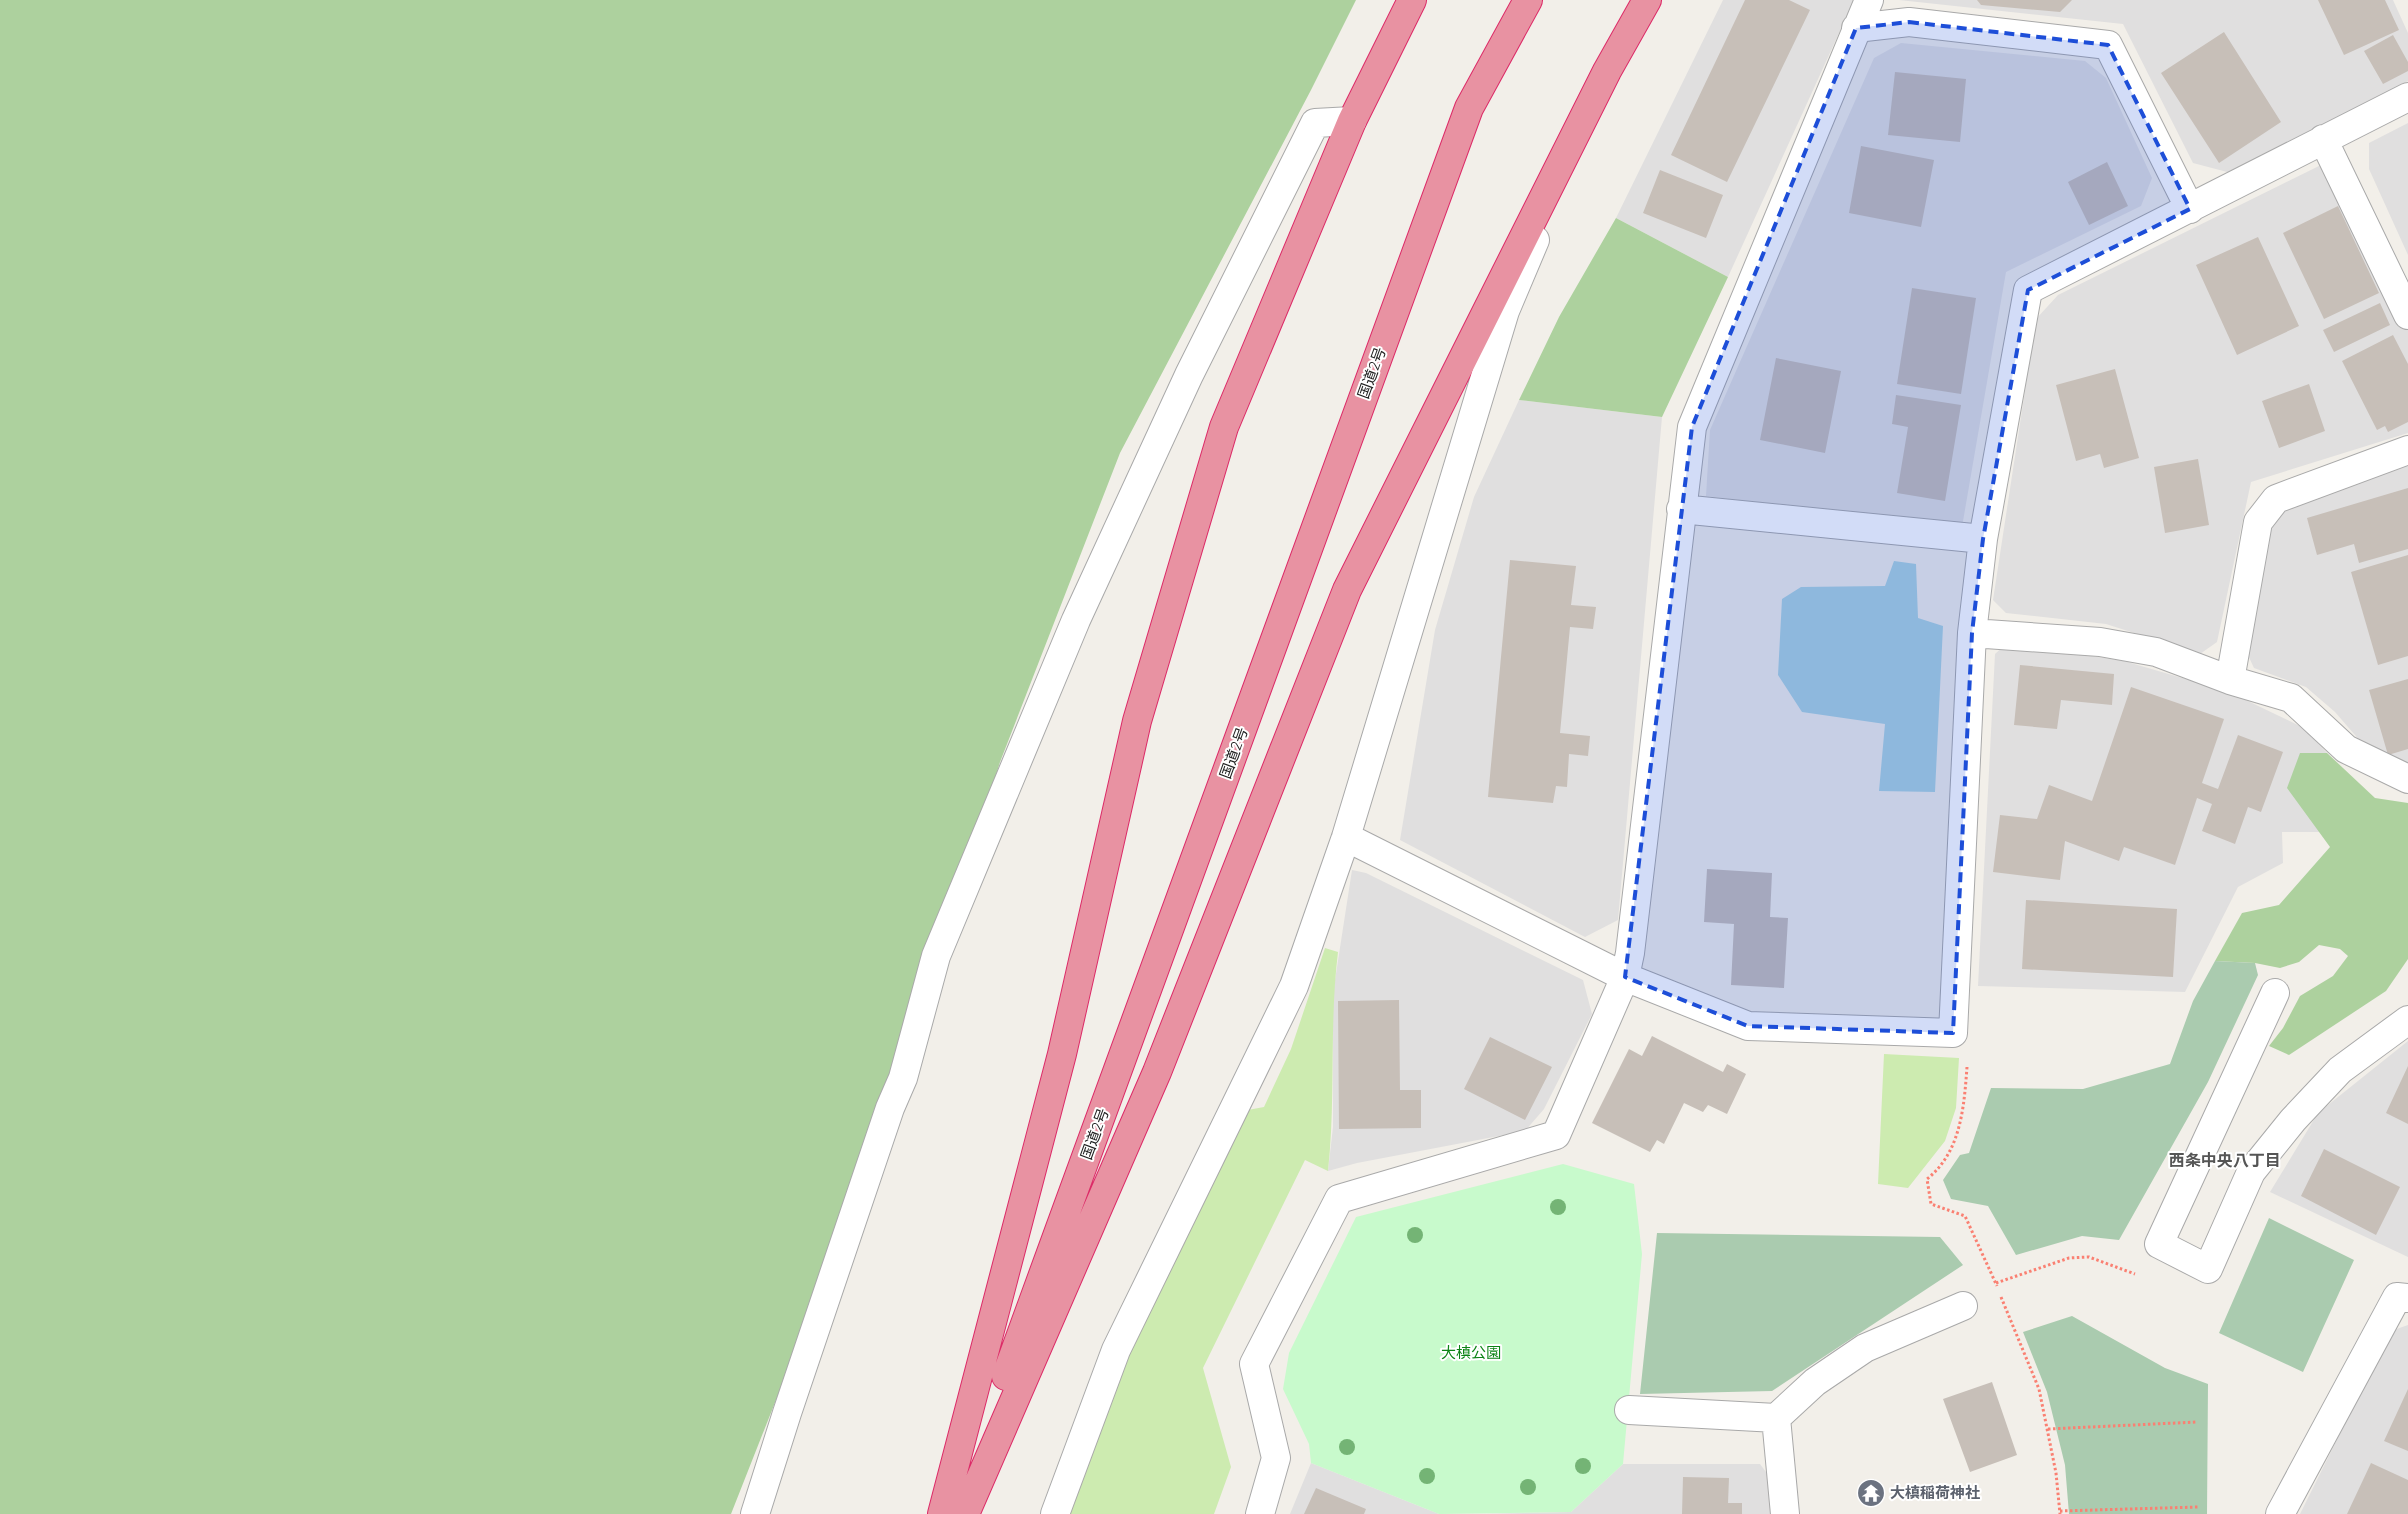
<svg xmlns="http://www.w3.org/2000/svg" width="2408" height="1514" font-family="Quicksand,'Noto Sans JP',sans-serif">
<rect width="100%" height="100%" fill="#f2efe9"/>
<path fill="#e0dfdf" d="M1723 0H1854L1728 277 1616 218Z
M1899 0H2393L2408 33V81L2231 173 2193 163 2123 24Z
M1901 43 2085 61 2106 78 2152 178 2141 206 2006 272 1962 527 1706 496 1710 430 1874 58Z
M2408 123V255L2369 169V143Z
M2321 165 2408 317V433L2251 482 2217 642 2200 654 2106 624 2006 613 1993 600 2036 319 2058 295Z
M1519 400 1662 417 1618 920 1585 937 1400 840 1435 630 1474 497Z
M2408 462V767L2361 742 2335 712 2306 687 2254 668 2246 651 2271 516Z
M2007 643 2124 661 2227 691 2304 728 2327 753 2319 832H2282L2283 863 2238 887 2185 992 1978 986 1995 654Z
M1352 870 1366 873 1583 980 1592 1014 1544 1109 1525 1131 1357 1163 1328 1171 1333 1127V993Z
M2408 1041V1257L2270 1192 2318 1113Z
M2408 1325V1514H2300L2391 1331Z
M1311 1463 1439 1514H1290Z
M1623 1464H1760L1769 1476 1773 1514H1486L1571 1512Z"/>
<path fill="#cdebb0" d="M1325 948 1338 952C1329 1025 1336 1098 1328 1171L1305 1160 1203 1368 1231 1467 1214 1514H1063L1134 1338 1237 1112 1264 1107 1291 1049Z
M1884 1054 1959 1058 1956 1108 1945 1141 1908 1188 1878 1184Z"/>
<path fill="#add19e" d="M0 0H1356L1311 90 1120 453 1000 762 903 1078 731 1514H0Z
M1616 218 1728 277 1662 417 1519 400 1559 317Z
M2300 753H2327L2375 798 2408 803V959L2386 991 2289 1055 2269 1046 2283 1028 2300 996 2333 976 2348 956 2340 949 2319 945 2299 962 2280 968 2255 963 2215 961 2242 913 2279 905 2330 847 2287 788Z"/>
<path fill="#aacbaf" d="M2215 961 2255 963 2258 975 2208 1082 2119 1240 2082 1236 2016 1255 1988 1206 1951 1199 1943 1180 1960 1155 1969 1153 1991 1088 2083 1089 2170 1064 2193 1001Z
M2269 1218 2354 1260 2303 1372 2219 1333Z
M1657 1233 1940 1237 1963 1265 1772 1391 1640 1394Z
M2072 1316 2165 1368 2208 1384 2207 1514H2069L2065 1465 2047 1392 2023 1332Z"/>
<path fill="#c8facc" d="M1563 1164 1634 1184 1642 1254 1623 1464 1571 1512 1439 1514 1311 1463 1309 1444 1283 1389 1289 1353 1356 1217Z"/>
<path fill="#aad3df" d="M1894 561 1916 564 1918 618 1943 626 1935 792 1879 791 1885 724 1802 712 1778 675 1782 599 1801 587 1885 586Z"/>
<path fill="#c7bfb8" d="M1745 0H1789L1810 10 1727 182 1671 155Z
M1977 0H2072L2060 12 1981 5Z
M2318 0H2385L2399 30 2344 55Z
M2224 32 2281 122 2219 163 2161 73Z
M2393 35 2408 62V71L2383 84 2364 51Z
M1895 72 1966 79 1960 142 1888 135Z
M1861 146 1934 160 1921 227 1849 213Z
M2107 162 2128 206 2089 225 2068 182Z
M1660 170 1723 195 1706 238 1643 213Z
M2338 206 2379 293 2324 319 2283 233Z
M2258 237 2299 326 2237 355 2196 265Z
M1912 288 1976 298 1961 394 1897 384Z
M2380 303 2390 325 2334 352 2323 330Z
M2393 335 2408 364V422L2388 432 2385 426 2377 430 2342 361Z
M1776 358 1841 371 1825 453 1760 440Z
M2115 369 2139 458 2104 468 2100 454 2076 461 2056 385Z
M2309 384 2325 431 2279 448 2262 401Z
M1896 395 1961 405 1945 501 1897 493 1908 427 1892 424Z
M2198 459 2209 525 2165 533 2154 467Z
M2408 488V549L2359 563 2354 544 2317 555 2307 518Z
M2408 555V656L2378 665 2351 572Z
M1510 560 1576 566 1571 605 1596 607 1593 629 1570 627 1560 733 1590 736 1588 756 1569 754 1567 787 1556 786 1553 803 1488 797Z
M2020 665 2114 674 2112 705 2061 700 2057 729 2014 725Z
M2408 679V749L2388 755 2369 690Z
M2131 687 2224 719 2202 783 2218 789 2238 735 2283 752 2261 812 2248 807 2235 844 2202 831 2212 804 2197 798 2175 865 2124 847 2119 861 2065 841 2060 880 1993 872 2000 815 2037 819 2049 785 2092 801Z
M1707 869 1772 873 1770 917 1788 918 1784 988 1731 985 1734 924 1704 922Z
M2026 900 2177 909 2173 977 2022 969Z
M1399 1000 1400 1090H1421V1128L1339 1129 1338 1001Z
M1652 1036 1723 1072 1727 1064 1746 1074 1727 1114 1708 1105 1703 1112 1684 1103 1664 1144 1657 1140 1650 1152 1592 1123 1629 1049 1642 1056Z
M1490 1037 1552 1067 1525 1120 1464 1089Z
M2408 1066V1124L2386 1113Z
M2324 1149 2400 1187 2376 1235 2301 1196Z
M1992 1382 2017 1455 1970 1472 1943 1399Z
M2408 1389V1451L2384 1441Z
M2371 1463 2408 1480V1514H2347Z
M1683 1477 1729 1478 1728 1503H1742V1514H1682Z
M1316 1488 1366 1509 1364 1514H1304Z"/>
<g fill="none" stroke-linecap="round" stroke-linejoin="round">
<g stroke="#a9a9a9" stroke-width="30">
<path id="minor" d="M1856 28 1909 22 2108 45 2190 209
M2323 139 2408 315
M1681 509 1983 539
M1972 633 2100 642 2156 652 2230 680 2291 698 2346 749 2408 779
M2230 680 2258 522 2276 499 2408 450
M1346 837 1625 977 1748 1026 1953 1033 1972 633 1983 539 2028 290 2408 97
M2275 993 2159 1244 2208 1269 2251 1172 2293 1120 2340 1070 2408 1020
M1629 1410 1776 1418 1785 1514
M1776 1418 1815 1382 1865 1348 1963 1306
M755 1514 787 1413 890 1108 903 1078 936 956 1076 620 1189 375 1315 123 1352 121
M1055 1514 1116 1350 1294 986 1346 837 1505 311 1535 240
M1260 1514 1276 1458 1254 1364 1339 1199 1556 1135 1625 977 1630 953 1692 427 1869 0
M2280 1514 2397 1297 2408 1298"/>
</g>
<g stroke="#dc2a67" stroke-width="30">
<path id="highway" d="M1006 1376 1469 108 1528 0
M942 1514 1062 1054 1137 721 1224 427 1352 121 1412 0
M965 1514 1157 1072 1347 590 1607 71 1647 0"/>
</g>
<path stroke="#fa8072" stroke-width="3" stroke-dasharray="2.5 2.5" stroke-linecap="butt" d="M1967 1067C1964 1107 1961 1152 1927 1179L1931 1204 1965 1216 1997 1286
M1996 1283 2069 1258 2089 1257 2135 1274
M2001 1297 2039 1389 2056 1473 2060 1514
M2048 1429 2197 1422
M2060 1511 2198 1507"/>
<use href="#minor" stroke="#fff" stroke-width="28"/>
<use href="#highway" stroke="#e892a2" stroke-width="28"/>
</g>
<g fill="#74b475">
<circle cx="1558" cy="1207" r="8"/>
<circle cx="1415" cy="1235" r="8"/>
<circle cx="1347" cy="1447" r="8"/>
<circle cx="1583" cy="1466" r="8"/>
<circle cx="1427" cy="1476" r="8"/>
<circle cx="1528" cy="1487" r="8"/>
</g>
<path fill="#1d4ed8" fill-opacity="0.2" stroke="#1d4ed8" stroke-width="4" stroke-dasharray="10 6" stroke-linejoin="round" d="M1909 22 2108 45 2190 209 2028 290 1983 539 1972 633 1953 1033 1748 1026 1625 977 1692 427 1856 28Z"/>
<defs>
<g id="temple-disc" transform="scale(1.4375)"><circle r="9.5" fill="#6b7280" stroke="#fff"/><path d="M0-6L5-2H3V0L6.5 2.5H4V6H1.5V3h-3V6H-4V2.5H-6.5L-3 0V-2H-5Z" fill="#fff"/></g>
</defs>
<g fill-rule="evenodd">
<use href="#temple-disc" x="1871" y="1493"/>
</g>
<g text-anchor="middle" stroke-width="4" stroke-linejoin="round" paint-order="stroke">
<g font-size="15" fill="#222" stroke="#fff">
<text transform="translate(1372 373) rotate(-70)" y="5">国道2号</text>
<text transform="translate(1234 753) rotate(-70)" y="5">国道2号</text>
<text transform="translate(1095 1134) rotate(-70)" y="5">国道2号</text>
</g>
<g font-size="15" fill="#0c8416" stroke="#fff">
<text x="1471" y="1358">大槙公園</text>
</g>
<g font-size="15" font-weight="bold" fill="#5b616d" stroke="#fff" text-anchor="start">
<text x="1890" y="1498">大槙稲荷神社</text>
</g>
<g font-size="16" font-weight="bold" fill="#555" stroke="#fff">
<text x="2225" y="1166">西条中央八丁目</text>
</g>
</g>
</svg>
